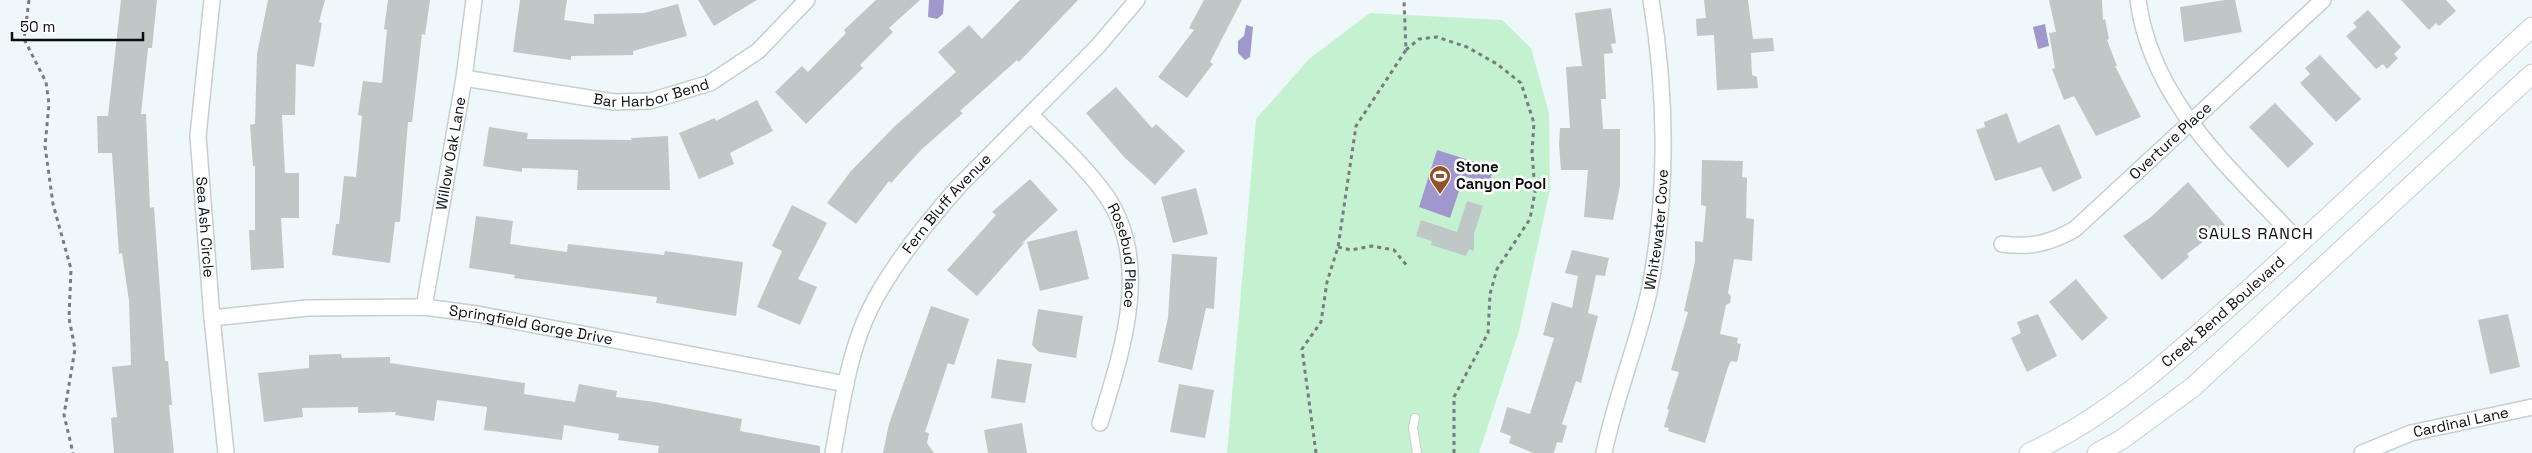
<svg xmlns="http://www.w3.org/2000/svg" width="2532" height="453" font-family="'Space Grotesk',sans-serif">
<rect width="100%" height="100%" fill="#eef7fa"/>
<path fill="#c4f2d0" d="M1370 13 1502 20 1531 48 1549 113 1550 189 1519 331 1479 453H1227L1256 119 1309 59Z"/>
<path fill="#a097cd" d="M929 0H944L943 14 937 19 928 17Z
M2045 24 2049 46 2038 49 2033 27Z
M1246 25 1253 27 1250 57 1245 60 1238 53V41L1244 36Z
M1437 150 1494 168 1489 183 1464 176 1450 218 1419 207Z"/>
<path fill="#bfc8c7" d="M121 0H157L152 48H148L141 114H146L150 208 154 207 165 361H168L172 405H169L174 453H114L111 418 117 417 112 367 131 365 129 301 122 253 119 254 112 153H98L97 116H108Z
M268 0H325L319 22 322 23 314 67 296 64 295 115H282L285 173H299V218H281L284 268 251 270 249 230H255V166H253L250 125 255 124 257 54Z
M388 0H430L425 35 422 34 412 122H408L400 222H395L390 263 332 255 336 224H339L344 176 356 177 362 116 358 115 363 81 382 83 387 30 384 29Z
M520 0H567L564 20 594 24V14L644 13 678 4 687 36 633 51V55L571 56V60L513 52Z
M698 0H757L714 26Z
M876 0H920L889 28 893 32 860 65 863 68 806 124 775 92 802 66 808 72 846 33 844 30Z
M1020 0H1078L1019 62 1017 60 960 111 963 113 921 150 891 183 889 181 856 224 827 203 851 171 895 126 956 72 938 52 969 25 982 39Z
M1204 0H1242L1210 62 1213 64 1187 98 1158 77 1194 30 1189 28Z
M1704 0H1748L1753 39 1773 38 1774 51 1751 53 1752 75 1757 77 1758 88 1717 90 1714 35 1697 36 1696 19 1706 18Z
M2049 0H2102L2103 20 2105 19 2109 39 2107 40 2117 66H2115L2141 117 2096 136 2074 96 2064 100 2052 69 2055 68 2049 33 2056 32Z
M2225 0H2235L2242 32 2184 42 2180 7Z
M2401 0H2446L2456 11 2439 26 2436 23 2429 30Z
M1611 8 1616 43 1611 44 1613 53 1604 54 1606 99H1601L1603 129H1620V186L1613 220 1584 217 1588 170H1561L1559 144 1560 128H1570L1566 67 1582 66 1575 13Z
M2368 10 2401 47 2394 54 2398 58 2387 69 2383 64 2376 69 2346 36 2357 27 2353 23Z
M2320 55 2361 99 2336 122 2300 83 2310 74 2305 68Z
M1116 87 1152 128 1156 124 1185 151 1155 185 1125 158 1086 113Z
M757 100 773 131 730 153 734 164 699 179 679 133 715 118 716 121Z
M2275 103 2314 144 2288 168 2249 127Z
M2007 113 2018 143 2059 124 2082 178 2053 192 2041 167 1995 181 1976 130 1985 127 1984 122Z
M489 127 528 133 527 139 632 140 631 138 668 136 670 190H577L578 170 522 168V172L483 166Z
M1702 160 1743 161 1742 177 1747 178 1746 218 1754 219 1752 261 1734 259 1728 293 1731 296 1730 303 1726 305 1720 334 1738 338 1737 343 1741 344 1737 362 1731 361 1728 367 1705 443 1668 431 1669 428 1664 427 1669 410 1667 409 1679 372 1671 370 1688 312 1684 311 1695 262V241L1703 242 1706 206 1701 205Z
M1030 179 1058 210 1021 244 1025 242 977 296 947 270 996 215 992 212Z
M2188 182 2225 225 2187 254 2189 257 2162 280 2123 236 2151 217Z
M1196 188 1208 234 1173 243 1161 197Z
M1467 201 1483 206 1474 234V251L1469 249 1466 256 1431 245 1432 241 1416 236 1421 220 1457 232Z
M792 205 827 223 798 279 817 287 800 325 757 307 782 251 772 246Z
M476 216 513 221 510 244 567 252 568 244 664 255 665 251 743 262 736 316 656 303 657 297 514 278 515 275 469 268Z
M1077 230 1089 279 1040 291 1027 242Z
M1572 250 1609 258 1605 276 1596 275 1588 313 1598 316 1581 383 1576 381 1562 424 1567 426 1562 443 1557 442 1554 453H1533L1509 443 1511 436 1500 432 1507 407 1530 414 1554 338 1543 335 1552 302 1572 308 1578 276 1565 273Z
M1172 254 1217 257 1214 309 1206 308 1192 370 1158 362 1168 318Z
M2076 279 2108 318 2082 341 2049 302Z
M931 306 969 319 954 365 948 363 925 432 929 433 927 443 934 453H883L889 424Z
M1038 309 1083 316 1076 358 1039 352 1032 345Z
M2038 314 2057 356 2027 372 2011 338 2021 333 2017 322Z
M2508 314 2520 367 2490 374 2478 320Z
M341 354 342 358 390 357V363L525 383 524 394 575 402 579 384 617 391 616 397 655 402 742 419 740 431 820 446V453H658L659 446 618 440 619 434 564 425 562 440 484 430 487 407 437 400 434 421 395 415 396 412 358 413V407L302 408 303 417 264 422 258 373 309 368V355Z
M997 359 1032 364 1025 403 991 398Z
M1179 384 1214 390 1205 438 1170 432Z
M1022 423 1027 453H988L984 430Z"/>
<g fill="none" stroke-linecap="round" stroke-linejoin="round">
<g stroke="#c6ced2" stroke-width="10">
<path id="service" d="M1415 418 1413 428 1417 453"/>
</g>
<g stroke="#c6ced2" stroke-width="18">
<g id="minor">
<path id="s1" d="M212 0 198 136 212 318 226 453"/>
<path d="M2138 0C2152 104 2233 170 2300 243"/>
<path id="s2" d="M464 78 614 102 650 101 710 83 758 51 807 0"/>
<path id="s3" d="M1031 115C1056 140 1084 165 1105 194 1153 262 1122 351 1100 423"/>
<path id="s4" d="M2002 244C2030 248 2051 243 2075 229L2323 0"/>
<path id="s5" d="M424 307 464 78 474 0"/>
<path id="s6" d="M212 318 307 308 424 307 477 314 846 384"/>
<path id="s7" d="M833 453C842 405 848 354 870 309 890 268 929 220 959 186L1098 46 1137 0"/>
<path id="s8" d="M1604 453C1615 398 1637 346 1649 292 1668 197 1667 95 1651 0"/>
<path id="s9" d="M2362 453 2411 433 2532 407"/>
</g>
</g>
<g stroke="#c6ced2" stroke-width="21">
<g id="tertiary">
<path id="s10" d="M2029 453C2113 415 2179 351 2247 291 2343 205 2437 115 2532 27"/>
<path d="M2097 453 2121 440 2193 387 2532 74"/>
</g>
</g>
<path stroke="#777d7f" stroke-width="3" stroke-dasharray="4 4" stroke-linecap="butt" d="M29 0 24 39 46 82 49 104 45 146 53 204 71 269 69 318 75 349 64 415 73 453
M1406 50 1419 39 1437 37 1467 47 1497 64 1521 83 1534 123 1532 152 1535 192 1530 219 1497 269 1490 294 1488 333 1454 397V453
M1338 247 1351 250 1372 246 1394 250 1408 267
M1316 453 1302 349 1321 322 1327 282 1338 247 1356 126 1406 50 1404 0"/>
<use href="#service" stroke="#fff" stroke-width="8"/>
<use href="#minor" stroke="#fff" stroke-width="15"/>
<use href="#tertiary" stroke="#fff" stroke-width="19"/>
</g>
<defs>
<g id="stadium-pin" transform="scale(1.125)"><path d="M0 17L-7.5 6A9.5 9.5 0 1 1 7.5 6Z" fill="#955025" stroke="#fff"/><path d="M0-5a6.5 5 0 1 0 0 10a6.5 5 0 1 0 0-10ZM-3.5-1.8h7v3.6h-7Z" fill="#fff"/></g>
</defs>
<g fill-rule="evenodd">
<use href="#stadium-pin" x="1440" y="176"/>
</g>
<g text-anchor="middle" stroke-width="5" stroke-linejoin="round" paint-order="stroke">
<g font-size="15" fill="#090c0d" stroke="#fff">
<text dy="5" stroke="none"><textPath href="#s2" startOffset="190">Bar Harbor Bend</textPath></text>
<text dy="5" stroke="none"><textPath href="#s4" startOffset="206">Overture Place</textPath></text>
<text dy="5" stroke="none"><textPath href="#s5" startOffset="156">Willow Oak Lane</textPath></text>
<text dy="5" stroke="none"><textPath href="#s7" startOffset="280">Fern Bluff Avenue</textPath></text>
<text dy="5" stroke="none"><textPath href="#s1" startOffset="228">Sea Ash Circle</textPath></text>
<text dy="5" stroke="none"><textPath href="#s8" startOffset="230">Whitewater Cove</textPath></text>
<text dy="5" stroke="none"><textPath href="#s3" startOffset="174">Rosebud Place</textPath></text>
<text dy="5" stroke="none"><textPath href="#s10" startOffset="241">Creek Bend Boulevard</textPath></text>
<text dy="5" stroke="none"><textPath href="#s6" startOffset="321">Springfield Gorge Drive</textPath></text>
<text dy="5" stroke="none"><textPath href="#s9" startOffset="104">Cardinal Lane</textPath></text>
</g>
<g font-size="15" font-weight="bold" fill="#090c0d" stroke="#fff" text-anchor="start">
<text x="1456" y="172">Stone<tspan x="1456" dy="17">Canyon Pool</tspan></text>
</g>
<g font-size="16" letter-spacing="1" fill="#090c0d" stroke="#fff">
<text x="2256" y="239">SAULS RANCH</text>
</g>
</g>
<path d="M12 32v8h131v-8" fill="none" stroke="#090c0d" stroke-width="2.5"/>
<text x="20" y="32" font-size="15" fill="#090c0d" stroke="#ffffff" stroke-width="4" paint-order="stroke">50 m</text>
</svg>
